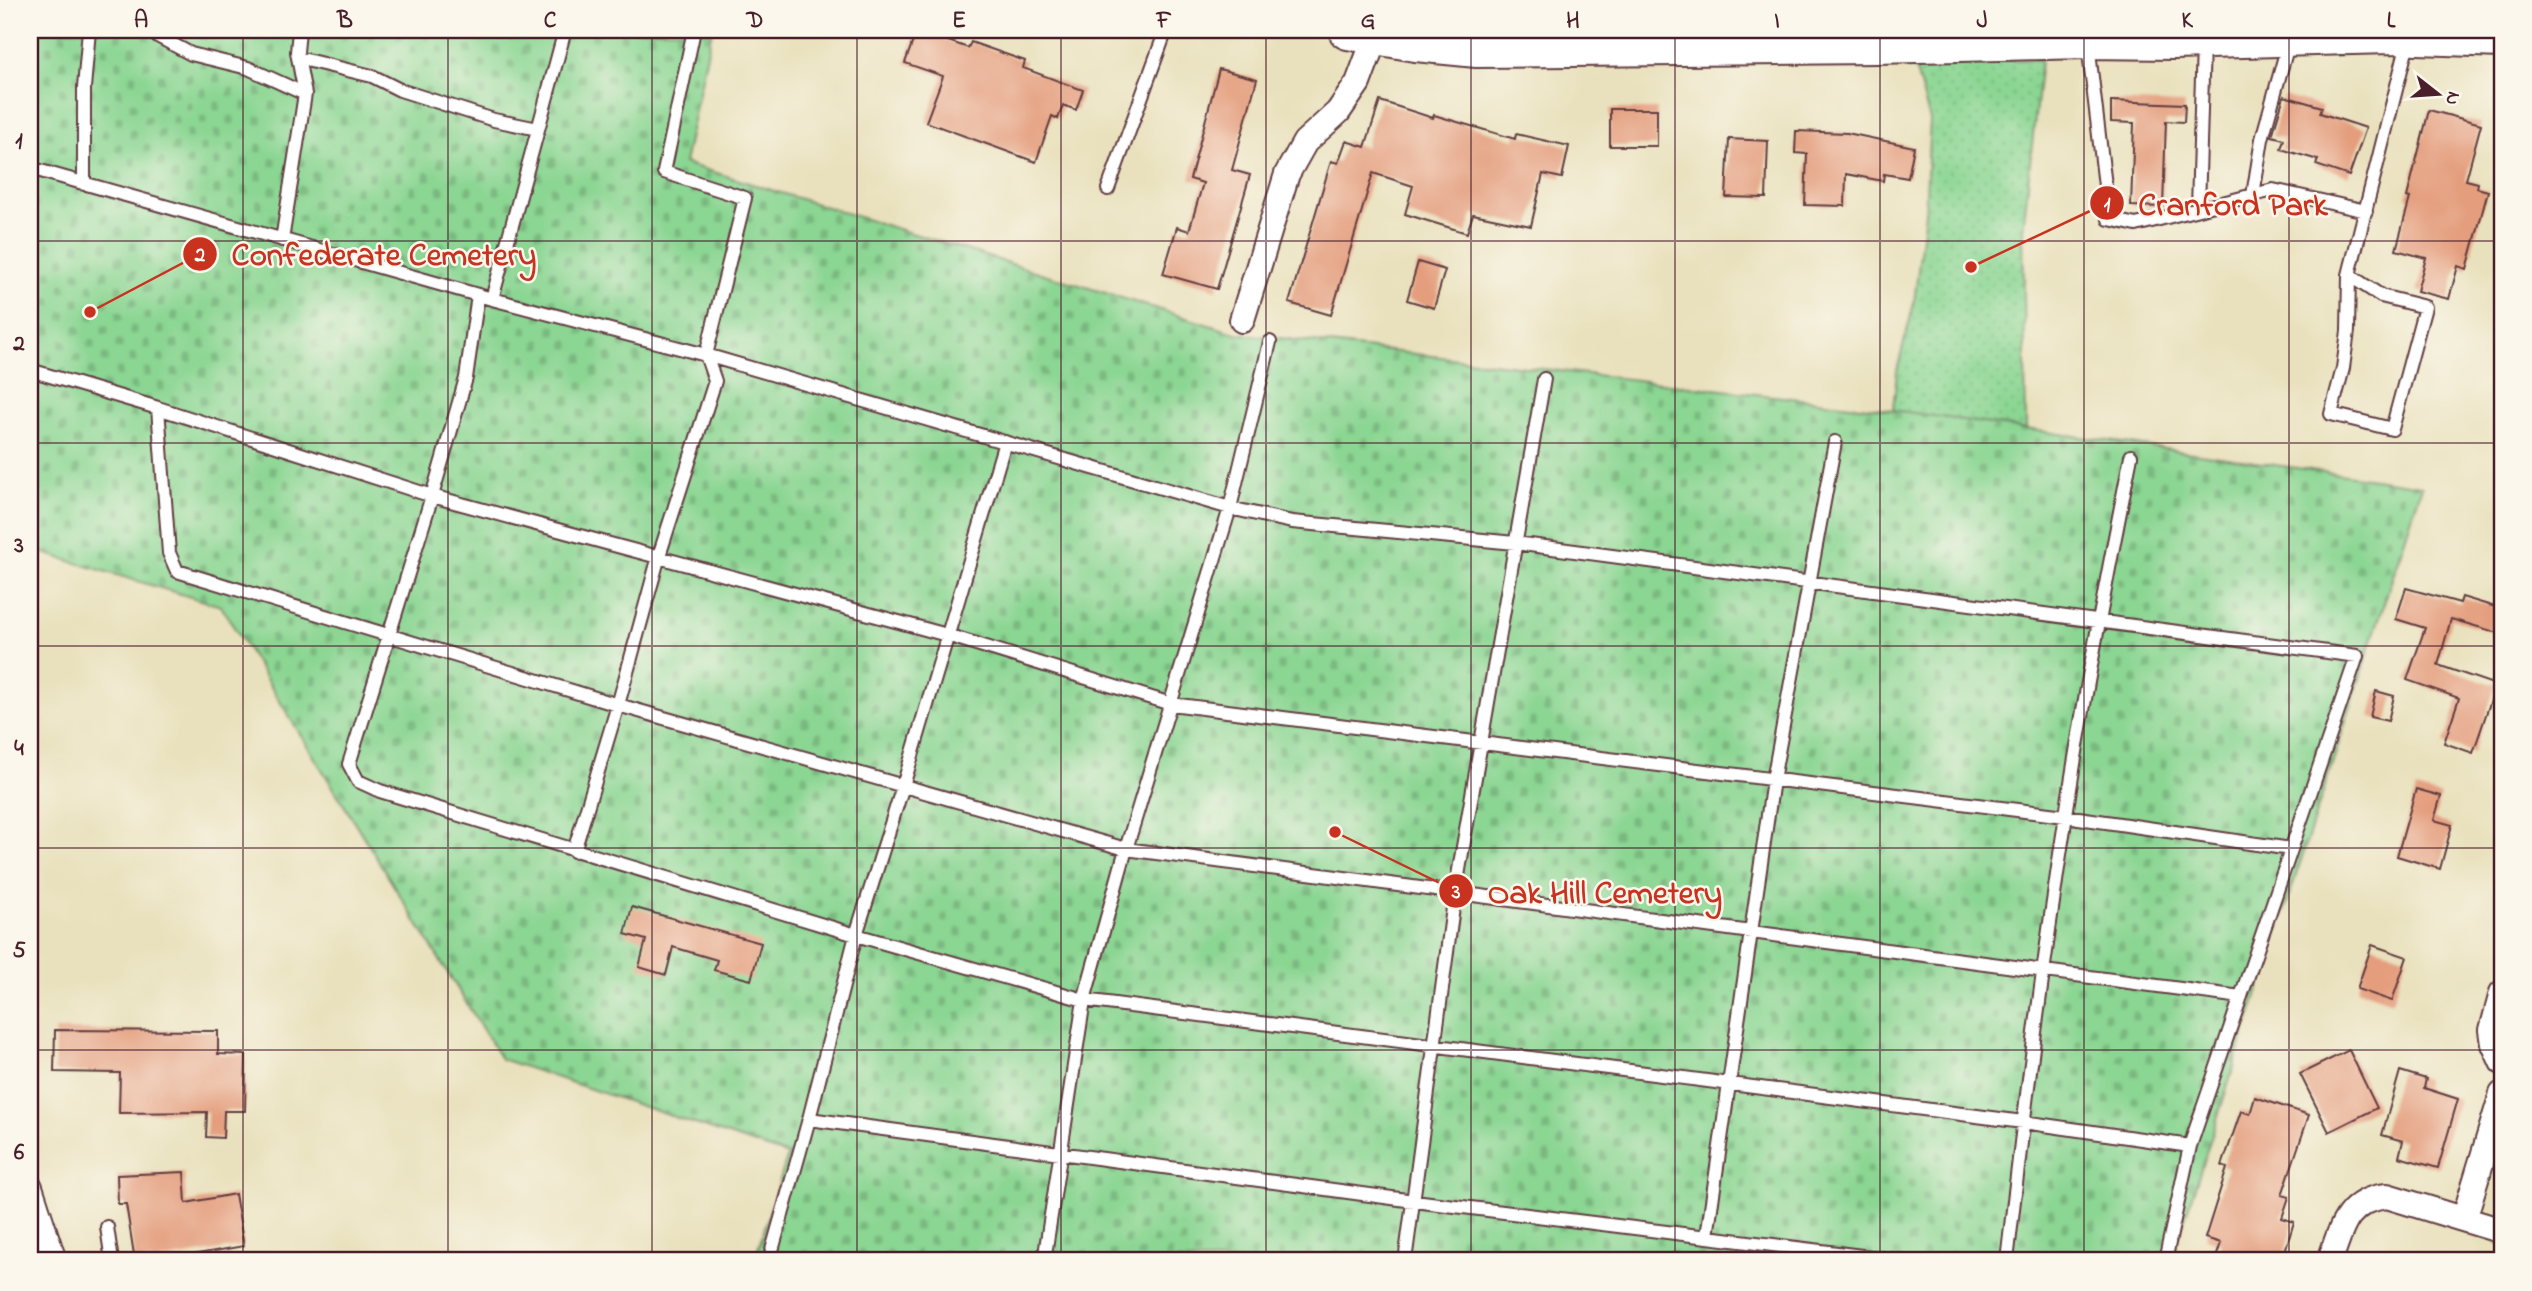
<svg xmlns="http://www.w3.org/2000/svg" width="2532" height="1291" font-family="'Indie Flower',sans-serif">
<defs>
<pattern id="cemetery-stones" width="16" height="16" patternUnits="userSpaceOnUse" patternTransform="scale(1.75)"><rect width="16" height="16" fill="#8bd693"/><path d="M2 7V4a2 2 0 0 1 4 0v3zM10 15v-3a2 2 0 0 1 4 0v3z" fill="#79b77f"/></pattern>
<pattern id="park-dots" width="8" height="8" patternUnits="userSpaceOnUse" patternTransform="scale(1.75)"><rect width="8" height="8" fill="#8bd693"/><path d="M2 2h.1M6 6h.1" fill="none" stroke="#79b77f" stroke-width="1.8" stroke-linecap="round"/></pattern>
</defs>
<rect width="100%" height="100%" fill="#fbf7ec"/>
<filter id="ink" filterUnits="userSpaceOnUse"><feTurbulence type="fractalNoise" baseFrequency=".0143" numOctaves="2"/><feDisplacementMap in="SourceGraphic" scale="14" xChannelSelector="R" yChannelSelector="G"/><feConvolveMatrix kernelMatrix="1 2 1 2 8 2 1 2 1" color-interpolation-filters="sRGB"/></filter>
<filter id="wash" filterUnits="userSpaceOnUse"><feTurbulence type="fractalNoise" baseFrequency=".00686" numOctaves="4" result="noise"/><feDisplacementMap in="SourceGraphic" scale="28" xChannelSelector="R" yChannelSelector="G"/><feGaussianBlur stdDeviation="1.57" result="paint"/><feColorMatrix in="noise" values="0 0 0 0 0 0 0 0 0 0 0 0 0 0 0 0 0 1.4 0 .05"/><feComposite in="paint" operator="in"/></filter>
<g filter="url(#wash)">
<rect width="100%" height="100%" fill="#e9e1bd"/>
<path fill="url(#cemetery-stones)" stroke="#6a7a5f" stroke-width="2" d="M30 30H712L684 163 1235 333 1893 410 2422 486 2171 1261H754L788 1155 501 1059 221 606 30 549Z"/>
<path fill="url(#park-dots)" stroke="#6a7a5f" stroke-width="2" d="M2041 59 2023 230 2026 429 1893 410 1897 371 1914 303 1925 212 1930 120 1914 64Z"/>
<g id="blocks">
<path fill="#e49e7e" d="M917 30 968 48 971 42 1025 61 1023 68 1083 90 1076 110 1063 105 1058 119 1052 116 1036 162 926 122 943 76 905 63Z
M1219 69 1257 79 1232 170 1250 175 1217 289 1163 274 1177 227 1189 231 1203 183 1190 179Z
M2284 96 2322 107 2320 113 2366 128 2349 176 2316 165 2318 160 2281 149 2284 139 2272 136Z
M1380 101 1433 118 1434 115 1515 139 1516 134 1569 146 1562 178 1543 174 1531 226 1473 214 1467 233 1405 214 1413 186 1373 173 1331 315 1289 303 1331 161 1338 163 1346 141 1365 147Z
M2111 101 2185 104 2184 122 2166 121 2163 207 2131 206 2134 123 2111 122Z
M1610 109H1657V146H1610Z
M2429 110 2481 124 2466 180 2478 183 2477 188 2488 191 2467 269 2458 266 2449 299 2417 291 2426 258 2396 250 2410 198 2407 197Z
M1796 131 1847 133 1914 147 1908 178 1884 174 1883 181 1846 174 1845 206 1805 205 1807 154 1795 153Z
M1729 139 1768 141 1766 198 1726 197Z
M1418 262 1445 270 1434 308 1407 300Z
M2406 588 2460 603 2462 597 2502 609V634L2451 619 2438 665 2496 685 2473 753 2444 743 2459 698 2407 680 2425 628 2396 619Z
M2376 691 2394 696 2388 721 2370 717Z
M2416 789 2441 796 2434 820 2452 825 2440 869 2397 856Z
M632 907 761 943 751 980 714 970 717 960 673 947 666 975 639 967 646 940 625 934Z
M2372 945 2407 957 2392 1001 2357 989Z
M55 1030 218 1031V1054L246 1055 245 1111H224L223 1138 206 1137 207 1112 119 1113 120 1073 54 1072Z
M2349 1050 2377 1108 2329 1132 2300 1074Z
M2400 1071 2426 1079 2424 1088 2458 1099 2438 1168 2399 1157 2403 1141 2382 1135Z
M2255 1097 2309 1115 2282 1195 2289 1197 2282 1218 2294 1222 2282 1261H2215L2221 1243 2205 1238 2227 1168 2222 1166 2241 1111 2250 1114Z
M184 1172 186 1203 235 1194 244 1246 157 1261H135L126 1204H118L117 1175Z"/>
</g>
</g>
<g filter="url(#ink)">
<use href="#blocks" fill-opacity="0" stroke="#623c41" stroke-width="2"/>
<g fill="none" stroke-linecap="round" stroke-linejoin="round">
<g stroke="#623c41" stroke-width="16">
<path id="lane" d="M146 30 191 54 248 68 305 94
M2088 44 2109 219 2136 225 2273 190 2366 211
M298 58 372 76 400 90 494 120 538 129
M30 168 492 299 706 355 1230 508 1292 522 1515 543 2357 656 2190 1146 2023 1122 1084 1000 856 935 380 791 358 781 349 764 432 496 466 378 478 295
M84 184V88L89 30
M1108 189 1166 30
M2253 195 2262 139 2289 41
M2198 208 2203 44
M282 240 305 94 297 52 299 30
M2349 275 2381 296 2425 307 2392 429 2331 414 2343 368 2348 331 2349 275 2409 38
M492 299 565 30
M30 370 158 408 432 496 947 635 1171 704 2065 816 2291 849
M158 408 169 553 177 571 618 705 1126 849 2241 997
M574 851 618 705 659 556 715 381 706 355 745 198 664 172 694 30
M809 1119 1414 1201 1903 1261
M107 1227 112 1261
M1707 1236 1773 780 1835 442
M769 1261 809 1119 856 935 903 786 1005 442
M1044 1261 1084 1000 1126 849 1230 508 1270 342
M1405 1261 1455 893 1544 379
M2007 1261C2024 1112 2043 963 2066 815 2084 695 2107 576 2131 456
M2165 1261 2190 1146"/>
</g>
<g stroke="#623c41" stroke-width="28">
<path id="street" d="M1242 320 1287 174 1305 142 1338 112 1358 83 1376 35
M2502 993 2492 1030 2494 1044 2502 1062
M30 1187 54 1261
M2464 1219 2502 1094
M2330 1261C2341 1228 2347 1200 2387 1196L2502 1231"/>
</g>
<g stroke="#623c41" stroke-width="42">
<path id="primary" d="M1348 30 1416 42 1477 48 1876 44 2087 39 2174 40 2390 34 2502 38"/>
</g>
<use href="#lane" stroke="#fff" stroke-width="12"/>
<use href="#street" stroke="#fff" stroke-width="24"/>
<use href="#primary" stroke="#fff" stroke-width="38"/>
</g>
</g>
<path fill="none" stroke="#4a1f2b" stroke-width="2" stroke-opacity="0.55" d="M243 30V1261M448 30V1261M652 30V1261M857 30V1261M1061 30V1261M1266 30V1261M1471 30V1261M1675 30V1261M1880 30V1261M2084 30V1261M2289 30V1261M30 241H2502M30 443H2502M30 646H2502M30 848H2502M30 1050H2502"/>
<path fill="none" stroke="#c8321e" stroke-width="2.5" d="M1971 267L2107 203M90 312L200 254M1335 832L1456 891"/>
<g fill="#c8321e" stroke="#fbf7ec" stroke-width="2.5">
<circle cx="1971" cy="267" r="7"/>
<circle cx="90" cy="312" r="7"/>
<circle cx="1335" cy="832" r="7"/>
<circle cx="2107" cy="203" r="18"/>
<circle cx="200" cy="254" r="18"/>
<circle cx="1456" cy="891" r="18"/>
</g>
<g font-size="21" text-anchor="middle" font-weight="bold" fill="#fff">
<text x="2107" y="211">1</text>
<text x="200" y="261">2</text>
<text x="1456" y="898">3</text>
</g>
<g font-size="33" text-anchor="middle" font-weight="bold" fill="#c8321e" stroke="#fbf7ec" stroke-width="5" stroke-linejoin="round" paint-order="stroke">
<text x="2233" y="215">Cranford Park</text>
<text x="384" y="265">Confederate Cemetery</text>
<text x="1605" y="903">Oak Hill Cemetery</text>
</g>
<rect width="2532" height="1291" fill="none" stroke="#fbf7ec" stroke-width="77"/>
<g transform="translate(2438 94) rotate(107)" stroke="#fbf7ec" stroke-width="5" paint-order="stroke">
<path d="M0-5L12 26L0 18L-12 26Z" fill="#4a1f2b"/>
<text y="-10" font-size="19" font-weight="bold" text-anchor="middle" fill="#4a1f2b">N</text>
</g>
<rect x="38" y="38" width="2456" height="1214" fill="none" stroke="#4a1f2b" stroke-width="2.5"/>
<g font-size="23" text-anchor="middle" font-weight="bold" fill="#4a1f2b">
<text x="141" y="27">A</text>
<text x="345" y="27">B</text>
<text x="550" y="27">C</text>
<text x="755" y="27">D</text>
<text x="959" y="27">E</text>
<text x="1164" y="27">F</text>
<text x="1368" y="27">G</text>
<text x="1573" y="27">H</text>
<text x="1777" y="27">I</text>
<text x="1982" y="27">J</text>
<text x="2187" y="27">K</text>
<text x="2391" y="27">L</text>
<text x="19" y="148">1</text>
<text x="19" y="350">2</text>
<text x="19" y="552">3</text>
<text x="19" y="755">4</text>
<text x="19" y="957">5</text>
<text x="19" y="1159">6</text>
</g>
</svg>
